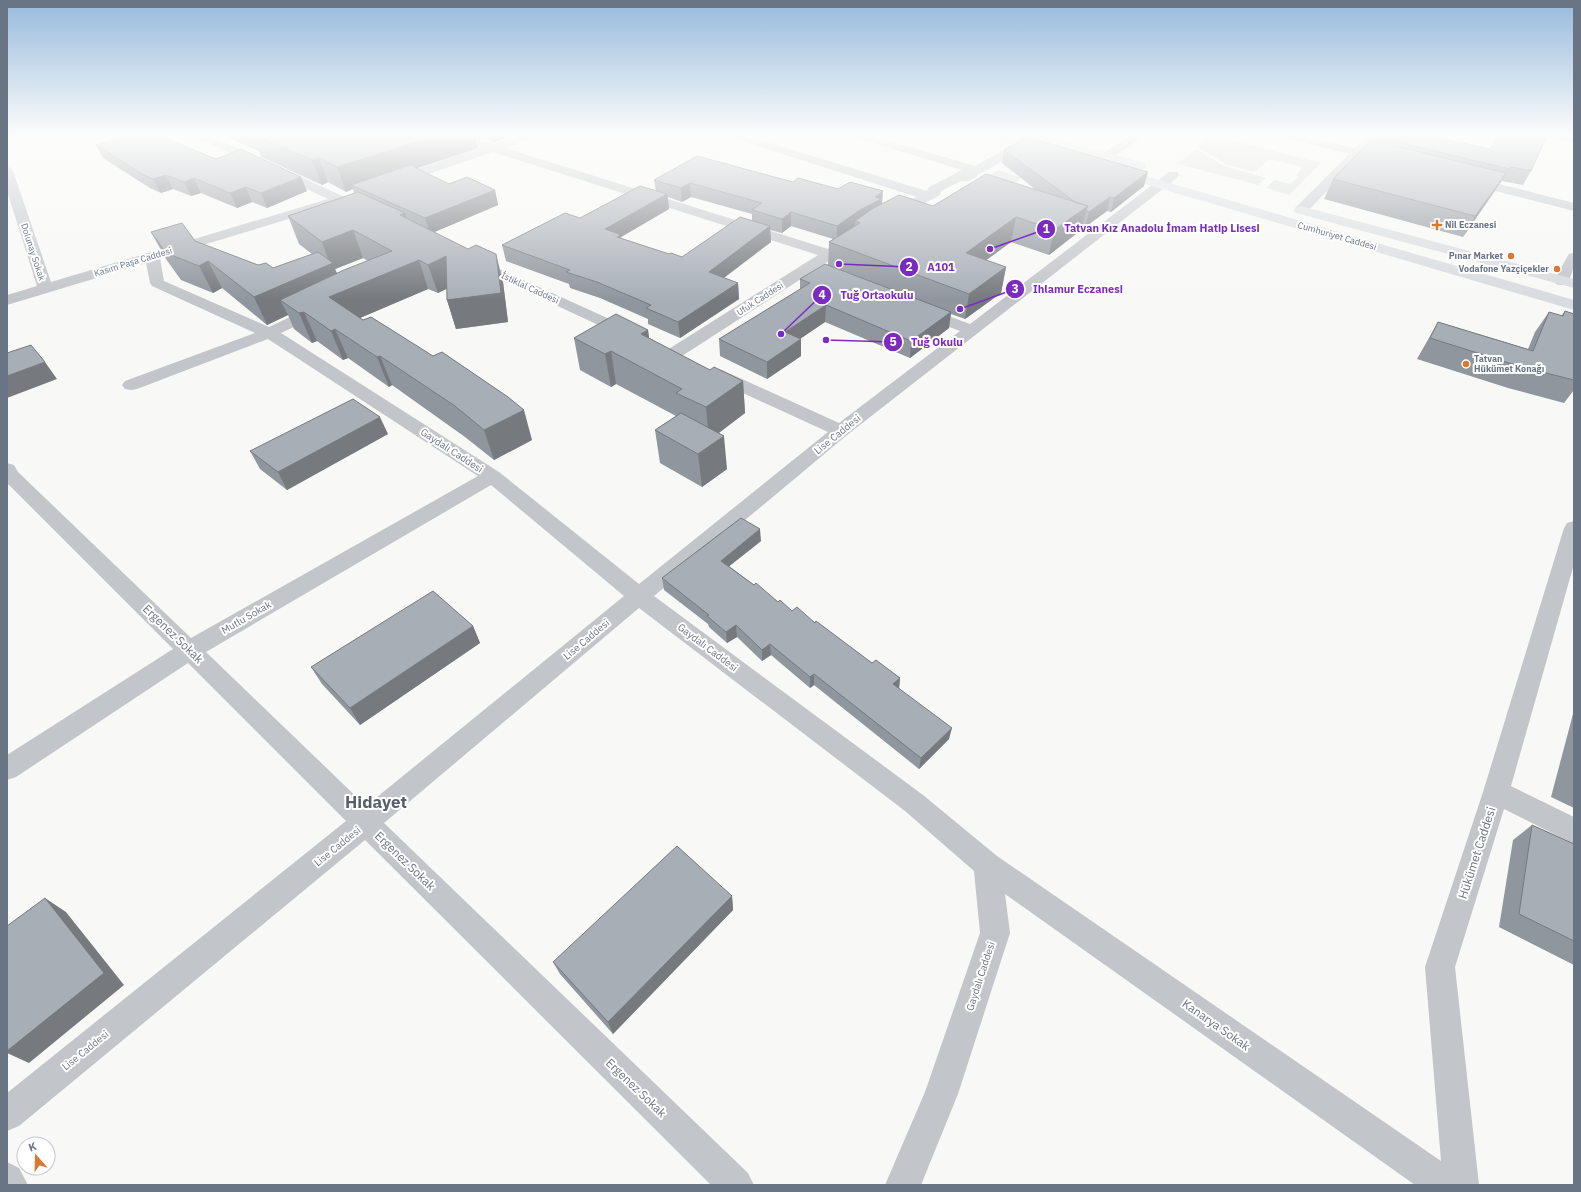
<svg xmlns="http://www.w3.org/2000/svg" width="1581" height="1192" font-family="'IBM Plex Sans',sans-serif">
<rect width="100%" height="100%" fill="#f8f9f6"/>
<path fill="#d7ddd6" d="M1188 134H1207L1321 163 1289 195 1267 188 1274 180 1290 184 1299 176 1296 175 1303 167 1270 159 1254 172 1228 165 1197 147 1207 138Z
M1196 149 1224 166 1266 178 1258 185 1175 163 1181 161Z
M998 170 1022 178 995 195 970 187Z"/>
<g fill="none" stroke-linecap="round" stroke-linejoin="round">
<path fill="#c2c5c9" fill-rule="evenodd" d="M7 134H14L12 136 7 137Z
M193 134H206L371 209 373 212 371 215 366 216 338 204 160 258 164 281 269 327 311 307 317 305 323 307 325 310 323 313 281 333 499 472 639 584 828 432 710 378 707 374 710 370 716 369 722 370 839 423 960 331 915 314 913 311 915 308 921 306 927 308 970 324 1169 172H1177L1179 175 1177 178 847 435 654 596 923 795 997 856 1441 1161 1425 967 1483 792 1564 528 1567 523 1574 521V564L1511 786 1574 817V844L1504 809 1455 967 1479 1185H1415L1005 894 1010 933 958 1094 921 1185H885L925 1092 980 933 974 871 905 811 639 608 384 823 748 1173 754 1185H711L365 840 19 1126 7 1131V1093L346 821 188 663 16 777 7 780V755L173 649 7 483V463L14 465 18 472 191 638 478 476 268 339 137 389 131 390 125 389 122 385 125 381 255 333 152 286 150 283 146 263 7 305V295L37 286 7 191V167L11 168 13 171 51 282 328 199 194 136ZM491 485 624 596 366 806 206 652Z
M452 134H466L493 144 523 134H538L537 136 505 148 828 249 839 244 844 245 846 248 844 251 679 358 673 359 667 358 665 354 667 350 818 255 493 152 399 184H391L389 181 391 178 482 147 453 136Z
M724 134H740L927 191 929 187 962 170 850 136 849 134H865L975 166 1007 148 1009 145H1017L1019 150 988 170 979 173 976 177 969 181H961L941 191 940 195 933 199 893 217 888 216 886 213 888 210 917 197 726 136Z
M1133 134H1146L1111 159H1103L1101 156 1103 153Z
M1277 134H1294L1354 148 1369 134H1380L1365 151 1392 157 1394 160 1392 163 1388 164 1360 157 1306 213H1296L1294 210 1296 207 1349 154 1278 136Z
M1544 134H1564L1574 135V143L1546 136Z
M1468 176 1574 203V211L1464 183 1462 180 1464 177Z
M1574 253C1574 265 1574 273 1566 284L1561 285 1556 284 1554 281 1567 257 1569 254Z
M475 258 636 331 638 334 636 337 630 339 624 337 470 265 468 262 470 259Z
M7 1162 19 1168 28 1185H7Z"/>
<path fill="#d8dbdf" fill-rule="evenodd" d="M979 134H995L1050 148 1052 151 1050 154 1046 155 980 136Z
M1027 134H1035L1145 163 1147 166 1145 169H1137L1027 138 1025 136Z
M1118 168 1574 300V310L1114 175 1112 172 1114 169Z
M1301 206 1574 279V288L1296 213 1294 210 1296 207Z"/>
</g>
<path fill="#90969d" fill-rule="evenodd" d="M209 134H519L493 142 475 136 478 148 416 168 449 184 495 190 498 205 434 232 503 282 508 322 456 329 447 300V288L438 293 428 289 360 318 532 440 494 460 465 437 392 385 389 387 348 358 343 360 317 341 312 343 294 329 288 315 267 325 222 288 213 293 181 280 166 259 151 232 195 241 258 265 273 268 312 254 299 244 288 216 354 193 353 189 346 192 328 182 322 185 261 157 259 151 222 135 216 137ZM363 258 368 261 337 273 335 269Z
M1377 137 1490 149 1545 140 1531 171 1523 185 1502 181 1501 183H1500L1494 192 1463 237 1324 199 1333 179 1375 141Z
M96 145 216 159 301 177 307 191 267 208 252 202 237 208 201 193 191 196 173 189 161 193 150 188 103 158Z
M1004 150 1144 186 1111 212 1107 211 1085 227 1083 225 1081 230 1049 255 1011 242 986 260 1006 267 1001 293 965 319 951 314 949 328 910 358 825 322 800 339 801 356 767 379 720 356 719 339 800 290V279L828 265 829 242 833 239 791 226 782 233 770 230 771 242 724 278 738 283 739 299 680 338 648 324V319L600 298 570 288 569 284 506 261 502 245 580 218 656 191 654 180 793 182 882 204 933 206 1036 190 1002 163ZM668 197 682 202 691 197 752 214V221L682 257 669 254 621 238V237L669 209Z
M1565 311 1574 314V390L1564 403 1508 388 1417 359 1438 322 1528 349 1535 332 1549 312 1561 316Z
M648 330 649 338 710 370 743 381 745 413 719 433 727 469 702 487 660 463 655 430 676 416 616 384 611 387 580 370 574 338Z
M388 434 287 490 260 469 250 451Z
M761 541 729 566 754 585 792 611 815 623 872 663 900 678 899 688 949 739 919 769 814 685 810 688 771 655 762 661 737 637 727 643 709 627 708 624 664 590 662 578Z
M473 626 480 643 360 725 322 684 311 667Z
M1574 713V808L1551 797 1573 714Z
M1532 825 1574 844V965L1499 927 1513 840Z
M732 896 733 910 613 1034 560 974 553 962Z"/>
<path fill="#767a7f" d="M214 134H221L222 135 216 137Z
M443 134H474L478 148 358 188 351 185 353 189 346 192 337 167Z
M491 134H519L493 142Z
M319 158 328 182 322 185 312 160Z
M1148 172 1144 186 1111 212 1114 198Z
M1506 173 1494 192 1463 237 1475 216Z
M166 175 173 189 161 193 153 179Z
M301 177 307 191 267 208 261 193Z
M194 178 201 193 191 196 184 182Z
M690 183 691 197 682 202 681 188Z
M246 187 252 202 237 208 230 193Z
M495 190 498 205 430 234 425 218Z
M883 191 882 205 860 223 855 221 854 228 837 240V226L860 210 875 197Z
M667 194 669 209 621 237 623 250 605 229Z
M1110 197 1107 211 1085 227 1089 212Z
M1088 206 1081 230 1049 255 1054 230Z
M791 212V226L782 233V219Z
M405 213 414 241 400 215Z
M1016 217 1011 242 962 278 966 253Z
M770 226 771 242 710 288 709 272Z
M353 230 363 258 335 269 344 290 280 300 288 315 267 325 254 297 330 264 322 242Z
M496 254 503 282 508 322 456 329 447 300Z
M446 256 455 285 438 293 428 265Z
M419 260 428 289 341 326 329 297Z
M208 261 222 288 213 293 199 266Z
M1006 267 1001 293 965 319 969 294Z
M738 283 739 299 680 338 678 322Z
M826 305 825 322 785 349V332Z
M304 312 317 341 312 343 299 313Z
M951 312 949 328 910 358 911 341Z
M335 329 348 358 343 360 331 331Z
M648 330 652 362 641 334Z
M801 339V356L767 379V362Z
M611 351 616 384 611 387 605 354Z
M380 356 392 385 389 387 377 357Z
M45 362 57 379 7 398V376Z
M743 381 745 413 709 440 706 407Z
M524 410 532 440 494 460 484 430Z
M380 417 388 434 287 490 278 472Z
M724 436 727 469 702 487 698 454Z
M760 529 761 541 722 572 721 561Z
M736 625 737 637 727 643 726 632Z
M473 626 480 643 360 725 350 708Z
M770 644 771 655 762 661V650Z
M814 674V685L810 688V677Z
M900 678 899 689 893 684Z
M952 728 949 739 919 769 921 758Z
M732 896 733 910 613 1034 608 1022Z
M45 898 66 912 124 985 29 1063 7 1053V1051Z"/>
<path fill="#a8aeb6" stroke="#767a7f" d="M134 134H155L216 159 241 149 301 177 261 193 246 187 230 193 194 178 184 182 166 175 153 179 142 174 96 145Z
M251 134H443L337 167 319 158 312 160Z
M1380 134H1420L1490 149 1500 134H1550L1545 140 1531 171 1511 167 1509 169 1377 137Z
M1023 136 1148 172 1114 198 1110 197 1089 212 1086 210 1088 206 1075 202 1004 150 1020 141Z
M1371 140 1506 173 1475 216 1333 179Z
M697 156 793 182 798 178 838 189 850 182 883 191 875 197 881 199 860 210 837 226 791 212 782 219 752 210 762 203 690 183 681 188 654 180Z
M410 165 449 184 467 177 495 190 425 218 351 185Z
M986 174 1088 206 1054 230 1016 217 966 253 1006 267 969 294 829 242 860 223 855 221 872 209 899 195 933 206Z
M640 186 667 194 605 229 621 235 617 237 669 254 671 253 682 257 740 217 770 226 709 272 738 283 678 322 646 308 651 305 597 282 566 272 570 270 502 245 565 213 580 218Z
M358 192 405 213 400 215 468 249 476 245 496 254 501 293 447 300 446 256 428 265 419 260 329 297 363 320 371 317 433 356 442 352 508 397 524 410 484 430 455 406 380 356 377 357 335 329 331 331 304 312 299 313 280 300 344 270 392 251 353 230 322 242 288 216Z
M182 223 195 241 258 265 266 263 273 268 318 252 333 263 254 297 208 261 199 266 166 253 151 232Z
M825 264 951 312 911 341 826 305 785 332 801 339 767 362 719 339 810 283 800 279Z
M1565 311 1574 314V380L1522 367 1430 338 1438 322 1533 351 1549 312 1563 316Z
M616 314 648 330 641 334 710 370 714 367 743 381 706 407 676 393 682 389 611 351 605 354 574 338Z
M31 345 45 362 7 376V353Z
M353 399 380 417 278 472 250 451Z
M681 413 724 436 698 454 655 430Z
M741 518 760 529 721 561 754 585 756 583 778 602 780 600 792 611 797 607 815 623 816 621 872 663 876 660 900 678 893 684 952 728 921 758 814 674 810 677 770 644 762 650 736 625 726 632 707 616 709 615 662 578Z
M433 591 473 626 350 708 311 667Z
M1532 825 1574 844V941L1519 914Z
M677 846 732 896 608 1022 553 962Z
M45 898 104 973 7 1051V926Z"/>
<linearGradient id="sky" x2="0" y2="1"><stop stop-color="#96badc"/><stop offset="0.45" stop-color="#fcfcfb"/><stop offset="1" stop-color="#fcfcfb" stop-opacity="0"/></linearGradient>
<rect width="1581" height="300" fill="url(#sky)"/>
<g fill="#d97936" stroke="#fff" stroke-width="1.5">
<path d="M1435 219h4v4h4v4h-4v4h-4v-4h-4v-4h4z"/>
<circle cx="1511" cy="256" r="4"/>
<circle cx="1557" cy="269" r="4"/>
<circle cx="1466" cy="364" r="4"/>
</g>
<g text-anchor="middle" stroke-width="4" stroke-linejoin="round" paint-order="stroke">
<g font-size="9" font-weight="bold" fill="#697485" stroke="#fff" text-anchor="start">
<text x="1445" y="228">Nil Eczanesi</text>
<text x="1503" y="259" text-anchor="end">Pınar Market</text>
<text x="1549" y="272" text-anchor="end">Vodafone Yazçiçekler</text>
<text x="1474" y="362">Tatvan<tspan x="1474" dy="10">Hükümet Konağı</tspan></text>
</g>
<g font-size="9" fill="#697485" stroke="#fff">
<text transform="translate(1337 236) rotate(16)" y="3">Cumhuriyet Caddesi</text>
<text transform="translate(33 252) rotate(72)" y="3">Dolunay Sokak</text>
<text transform="translate(133 262) rotate(-17)" y="3">Kasım Paşa Caddesi</text>
<text transform="translate(530 288) rotate(25)" y="3">İstiklal Caddesi</text>
<text transform="translate(760 299) rotate(-33)" y="3">Ufuk Caddesi</text>
</g>
<g font-size="10" fill="#697485" stroke="#fff">
<text transform="translate(837 434) rotate(-39)" y="4">Lise Caddesi</text>
<text transform="translate(452 450) rotate(33)" y="4">Gaydalı Caddesi</text>
<text transform="translate(246 617) rotate(-30)" y="4">Mutlu Sokak</text>
<text transform="translate(586 639) rotate(-40)" y="4">Lise Caddesi</text>
<text transform="translate(708 647) rotate(37)" y="4">Gaydalı Caddesi</text>
<text transform="translate(337 846) rotate(-39)" y="4">Lise Caddesi</text>
<text transform="translate(980 976) rotate(-72)" y="4">Gaydalı Caddesi</text>
<text transform="translate(85 1050) rotate(-39)" y="4">Lise Caddesi</text>
</g>
<g font-size="12" fill="#697485" stroke="#fff">
<text transform="translate(173 634) rotate(44)" y="4">Ergenez Sokak</text>
<text transform="translate(1477 853) rotate(-72)" y="4">Hükümet Caddesi</text>
<text transform="translate(405 861) rotate(44)" y="4">Ergenez Sokak</text>
<text transform="translate(1216 1025) rotate(35)" y="4">Kanarya Sokak</text>
<text transform="translate(636 1088) rotate(44)" y="4">Ergenez Sokak</text>
</g>
<g font-size="17" font-weight="bold" fill="#575f6b" stroke="#fff">
<text x="376" y="808">Hidayet</text>
</g>
</g>
<path fill="none" stroke="#7b2cbf" stroke-width="1.5" d="M990 249L1046 229M839 264L909 267M960 309L1015 289M781 334L822 295M826 340L893 342"/>
<g fill="#7b2cbf" stroke="#fff" stroke-width="1.5">
<circle cx="990" cy="249" r="4"/>
<circle cx="839" cy="264" r="4"/>
<circle cx="960" cy="309" r="4"/>
<circle cx="781" cy="334" r="4"/>
<circle cx="826" cy="340" r="4"/>
<circle cx="1046" cy="229" r="10"/>
<circle cx="909" cy="267" r="10"/>
<circle cx="1015" cy="289" r="10"/>
<circle cx="822" cy="295" r="10"/>
<circle cx="893" cy="342" r="10"/>
</g>
<g font-size="12" text-anchor="middle" font-weight="bold" fill="#fff">
<text x="1046" y="233">1</text>
<text x="909" y="271">2</text>
<text x="1015" y="293">3</text>
<text x="822" y="299">4</text>
<text x="893" y="346">5</text>
</g>
<g font-size="11" text-anchor="middle" font-weight="bold" fill="#7b2cbf" stroke="#fff" stroke-width="4" stroke-linejoin="round" paint-order="stroke">
<text x="1162" y="232">Tatvan Kız Anadolu İmam Hatip Lisesi</text>
<text x="941" y="271">A101</text>
<text x="1078" y="293">Ihlamur Eczanesi</text>
<text x="877" y="299">Tuğ Ortaokulu</text>
<text x="937" y="346">Tuğ Okulu</text>
</g>
<rect width="1581" height="1192" fill="none" stroke="#697485" stroke-width="16"/>
<g transform="translate(36 1156) rotate(340)"><circle r="19" fill="#ffffff" stroke="#c3c7ce"/>
<path d="M0-3L7 15L0 10L-7 15Z" fill="#d97936"/>
<text y="-6" font-size="11" font-weight="bold" text-anchor="middle" fill="#697485">K</text>
</g>
</svg>
